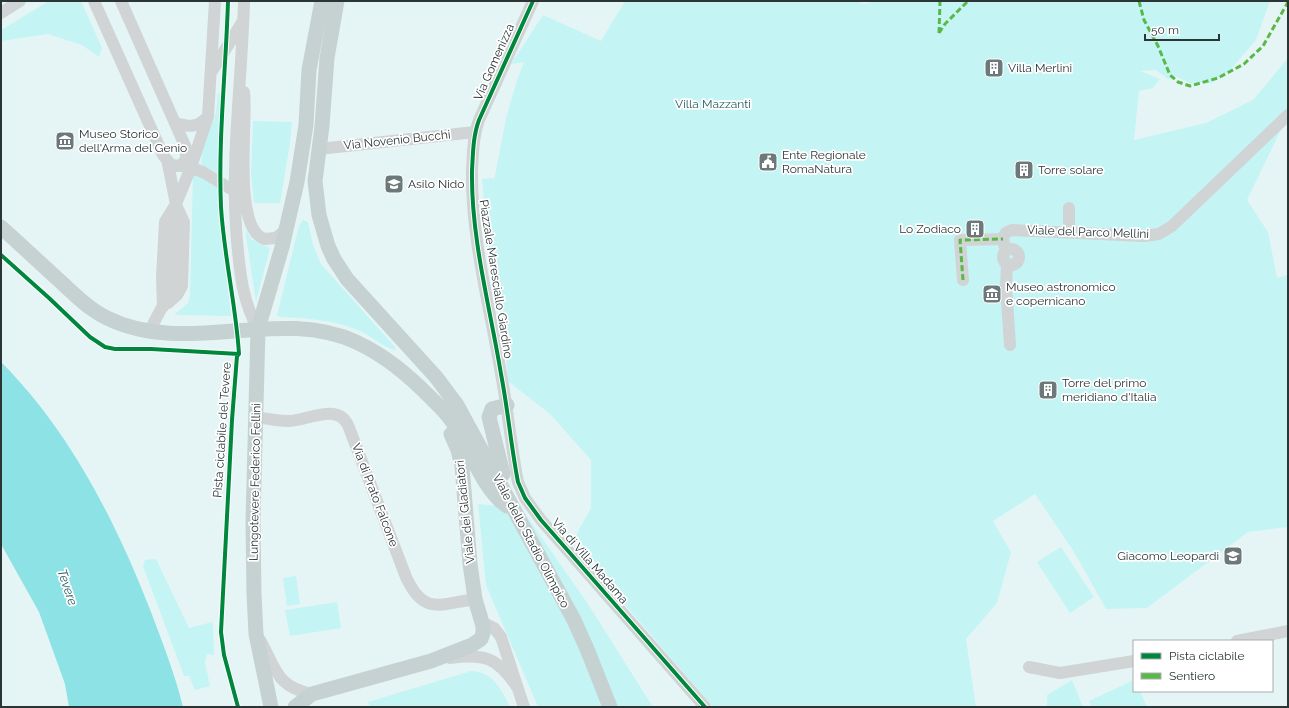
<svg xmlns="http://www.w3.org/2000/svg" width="1289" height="708" font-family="Raleway,sans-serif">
<rect width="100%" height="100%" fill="#e5f5f6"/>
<path fill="#c5f4f5" d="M49 1H81L102 48 99 57 82 45 48 34 1 41V30Z
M625 1H856L864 4 876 1H1270L1256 40 1231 69 1212 83H1190L1175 76 1168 79 1156 70 1140 71 1160 79 1153 88 1139 91 1134 140 1206 123 1253 100 1288 58V115L1247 200 1268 232 1277 278 1288 275V527L1248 532 1147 608 1106 609 1074 552 1035 494 993 521 1011 552 997 603 966 639 976 707H713L621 600 576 535 591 508V460L550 414 508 381 504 330 489 257 482 179 494 178V181L506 118 517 80 524 62 511 64 543 15 601 41Z
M218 93H220L219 174 201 164 202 155 200 149 207 126 213 122 216 112Z
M253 121 292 122 290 143 280 203H254L251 173Z
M193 174 218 184 220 212 231 316 174 315 188 303 190 295Z
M303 220 308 222 313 245 321 264 395 347V350C384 348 373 337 362 332 337 320 306 318 279 317L277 315 299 226Z
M245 229 252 240 270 248 256 302Z
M478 504 521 508 586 601 653 707H538L486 585Z
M1061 547 1094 597 1070 613 1037 562Z
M153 559H156L189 628 212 622 213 625 214 655 207 654 205 662 210 686 195 690 189 676H184L143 566 145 560Z
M296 576 300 604 287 606 283 578Z
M337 602 341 628 290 636 285 610Z
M471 671C494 672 501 689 510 707H370L368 702Z
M1072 680 1083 707H1047V695Z
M1134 680V691H1140L1147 707H1092L1089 701Z"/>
<path fill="#8ce2e5" d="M1 362C70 431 116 522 151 612 163 644 175 674 183 707H69L65 684 39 612 1 544Z"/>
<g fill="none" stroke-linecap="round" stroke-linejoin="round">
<path stroke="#d0d4d4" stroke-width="12" d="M94 1 163 155 171 165 181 166 186 159V148L121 1
M244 1C242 81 230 161 237 241 240 273 242 300 258 329
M533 1 479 120C473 136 473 153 472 171 471 239 490 307 501 374 508 410 511 446 518 482L525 498 541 520 705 707
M1 13 20 1
M212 71 243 21
M244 92C248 121 232 227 264 239L276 238 287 229
M175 123C189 127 198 128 208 116
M319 149 475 132
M183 165 203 172 234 191
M1069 233V208
M1003 257a8 8 0 1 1 16 0a8 8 0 1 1-16 0Z
M1006 251C1003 242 1000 233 1012 230L1144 236 1159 234 1172 226 1288 115
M1007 263 1006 286 1010 345
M963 280 960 240 1003 239
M168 303 177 295 182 286 184 222 176 205
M163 307 162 277 165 222 176 204 191 167 208 116 215 1
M150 330 171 290 176 204 168 164
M256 417C267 419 277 421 288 421 307 421 337 402 348 425L406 577C424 616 440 604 475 599
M482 622 494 628 501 637 524 707
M260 640C276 668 276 687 312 694
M1237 641 1288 631
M450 658C485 653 498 658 517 687
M1029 667 1060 673 1134 661"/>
<path stroke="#c6d2d2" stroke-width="15" d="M337 1 327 58 322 126 315 181 319 215 328 246 334 259 347 279 436 377 457 405 574 620 587 649 610 707
M1 227C21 245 41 264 61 282 75 295 90 310 107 318 186 357 278 306 356 342 386 356 408 375 431 398 439 406 449 415 455 426 470 450 484 491 507 506
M503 474 489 417 492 409 507 405
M271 707 256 634 254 594 253 521 258 329 282 247 297 182 306 125 309 70 322 1
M295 707 312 694 431 661 472 645 481 639 483 633V626L475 599 470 564 462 466 458 450 451 434"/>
<path stroke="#58b947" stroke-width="3" stroke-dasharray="6 3" stroke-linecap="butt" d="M1139 1 1144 20 1158 46 1170 75 1178 82 1190 86 1218 78 1244 64 1263 46 1288 2
M939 33 945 24 968 1
M939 33 940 1
M963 280 960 240 1003 239"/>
<g stroke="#fff" stroke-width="6">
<path id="cycleway" d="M228 1C226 69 218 139 221 207 224 257 236 305 239 354L237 356 232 420 221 632 224 655 238 707
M533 1 479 120C473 136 473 153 472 171 471 239 490 307 501 374 508 410 511 446 518 482L525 498 541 520 705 707
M1 255 49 298 90 337 105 347 115 349H151L239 354"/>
</g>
<use href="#cycleway" stroke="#00873e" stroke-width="4"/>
</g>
<defs>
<g id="building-square" transform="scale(1)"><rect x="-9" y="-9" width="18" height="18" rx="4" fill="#6c7879" stroke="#fff"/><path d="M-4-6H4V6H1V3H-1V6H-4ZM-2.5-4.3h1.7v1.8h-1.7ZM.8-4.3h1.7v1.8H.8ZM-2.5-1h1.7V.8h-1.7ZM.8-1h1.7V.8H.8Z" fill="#fff"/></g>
<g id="museum-square" transform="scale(1)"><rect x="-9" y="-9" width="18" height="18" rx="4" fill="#6c7879" stroke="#fff"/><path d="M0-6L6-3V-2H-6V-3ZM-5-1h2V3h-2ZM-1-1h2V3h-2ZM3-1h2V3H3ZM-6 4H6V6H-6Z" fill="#fff"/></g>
<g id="civic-square" transform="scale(1)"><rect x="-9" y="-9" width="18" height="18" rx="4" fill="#6c7879" stroke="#fff"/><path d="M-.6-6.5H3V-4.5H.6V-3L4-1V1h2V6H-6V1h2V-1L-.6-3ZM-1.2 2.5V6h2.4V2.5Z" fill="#fff"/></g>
<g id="school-square" transform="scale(1)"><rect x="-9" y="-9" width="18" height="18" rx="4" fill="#6c7879" stroke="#fff"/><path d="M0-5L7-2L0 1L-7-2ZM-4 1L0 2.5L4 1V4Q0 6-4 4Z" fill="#fff"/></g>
</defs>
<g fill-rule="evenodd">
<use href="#building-square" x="994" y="68"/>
<use href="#museum-square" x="65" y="141"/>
<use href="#civic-square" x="768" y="162"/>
<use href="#building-square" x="1024" y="170"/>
<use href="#school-square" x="394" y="184"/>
<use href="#building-square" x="975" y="229"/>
<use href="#museum-square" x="992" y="294"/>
<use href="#building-square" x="1048" y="390"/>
<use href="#school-square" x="1233" y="556"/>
</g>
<g text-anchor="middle" stroke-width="3.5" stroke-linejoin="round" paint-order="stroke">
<g font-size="12" fill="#2b3536" stroke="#fff">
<text transform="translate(494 62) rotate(-66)" y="4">Via Gomenizza</text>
<text transform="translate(397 140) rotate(-6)" y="4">Via Novenio Bucchi</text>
<text transform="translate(1088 232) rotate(2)" y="4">Viale del Parco Mellini</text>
<text transform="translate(496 279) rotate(81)" y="4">Piazzale Maresciallo Giardino</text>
<text transform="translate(222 430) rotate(-86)" y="4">Pista ciclabile del Tevere</text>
<text transform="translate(255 482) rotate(-89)" y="4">Lungotevere Federico Fellini</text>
<text transform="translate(375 495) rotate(69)" y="4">Via di Prato Falcone</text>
<text transform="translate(465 512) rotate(-96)" y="4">Viale dei Gladiatori</text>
<text transform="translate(531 541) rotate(62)" y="4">Viale dello Stadio Olimpico</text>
<text transform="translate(590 561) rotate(49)" y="4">Via di Villa Madama</text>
</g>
<g font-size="12" fill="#2b3536" stroke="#fff" text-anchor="start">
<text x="1008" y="72">Villa Merlini</text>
<text x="79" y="138">Museo Storico<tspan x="79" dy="14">dell'Arma del Genio</tspan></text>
<text x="782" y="159">Ente Regionale<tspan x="782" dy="14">RomaNatura</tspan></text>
<text x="1038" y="174">Torre solare</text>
<text x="408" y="188">Asilo Nido</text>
<text x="961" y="233" text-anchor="end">Lo Zodiaco</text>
<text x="1006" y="291">Museo astronomico<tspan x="1006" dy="14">e copernicano</tspan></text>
<text x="1062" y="387">Torre del primo<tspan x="1062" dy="14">meridiano d'Italia</tspan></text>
<text x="1219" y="560" text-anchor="end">Giacomo Leopardi</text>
</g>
<g font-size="12" fill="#2a5c5e" stroke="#fff">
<text x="713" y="108">Villa Mazzanti</text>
</g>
<g font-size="13" font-style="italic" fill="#2f6162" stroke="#fff">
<text transform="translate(68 587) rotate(71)" y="5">Tevere</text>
</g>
</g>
<rect width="1289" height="708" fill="none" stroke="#2b3536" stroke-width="4"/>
<rect x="1133" y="640" width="140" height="52" fill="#ffffff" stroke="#aaaeaf"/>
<rect x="1141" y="653" width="20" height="6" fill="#00873e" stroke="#aaaeaf"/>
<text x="1169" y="660" font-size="12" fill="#2b3536">Pista ciclabile</text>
<rect x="1141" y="673" width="20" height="6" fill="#58b947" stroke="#aaaeaf"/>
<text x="1169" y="680" font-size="12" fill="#2b3536">Sentiero</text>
<path d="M1145 34v6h74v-6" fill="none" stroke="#2b3536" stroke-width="2"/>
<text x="1151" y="34" font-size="12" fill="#2b3536" stroke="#ffffff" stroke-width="3" paint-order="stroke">50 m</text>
</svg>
